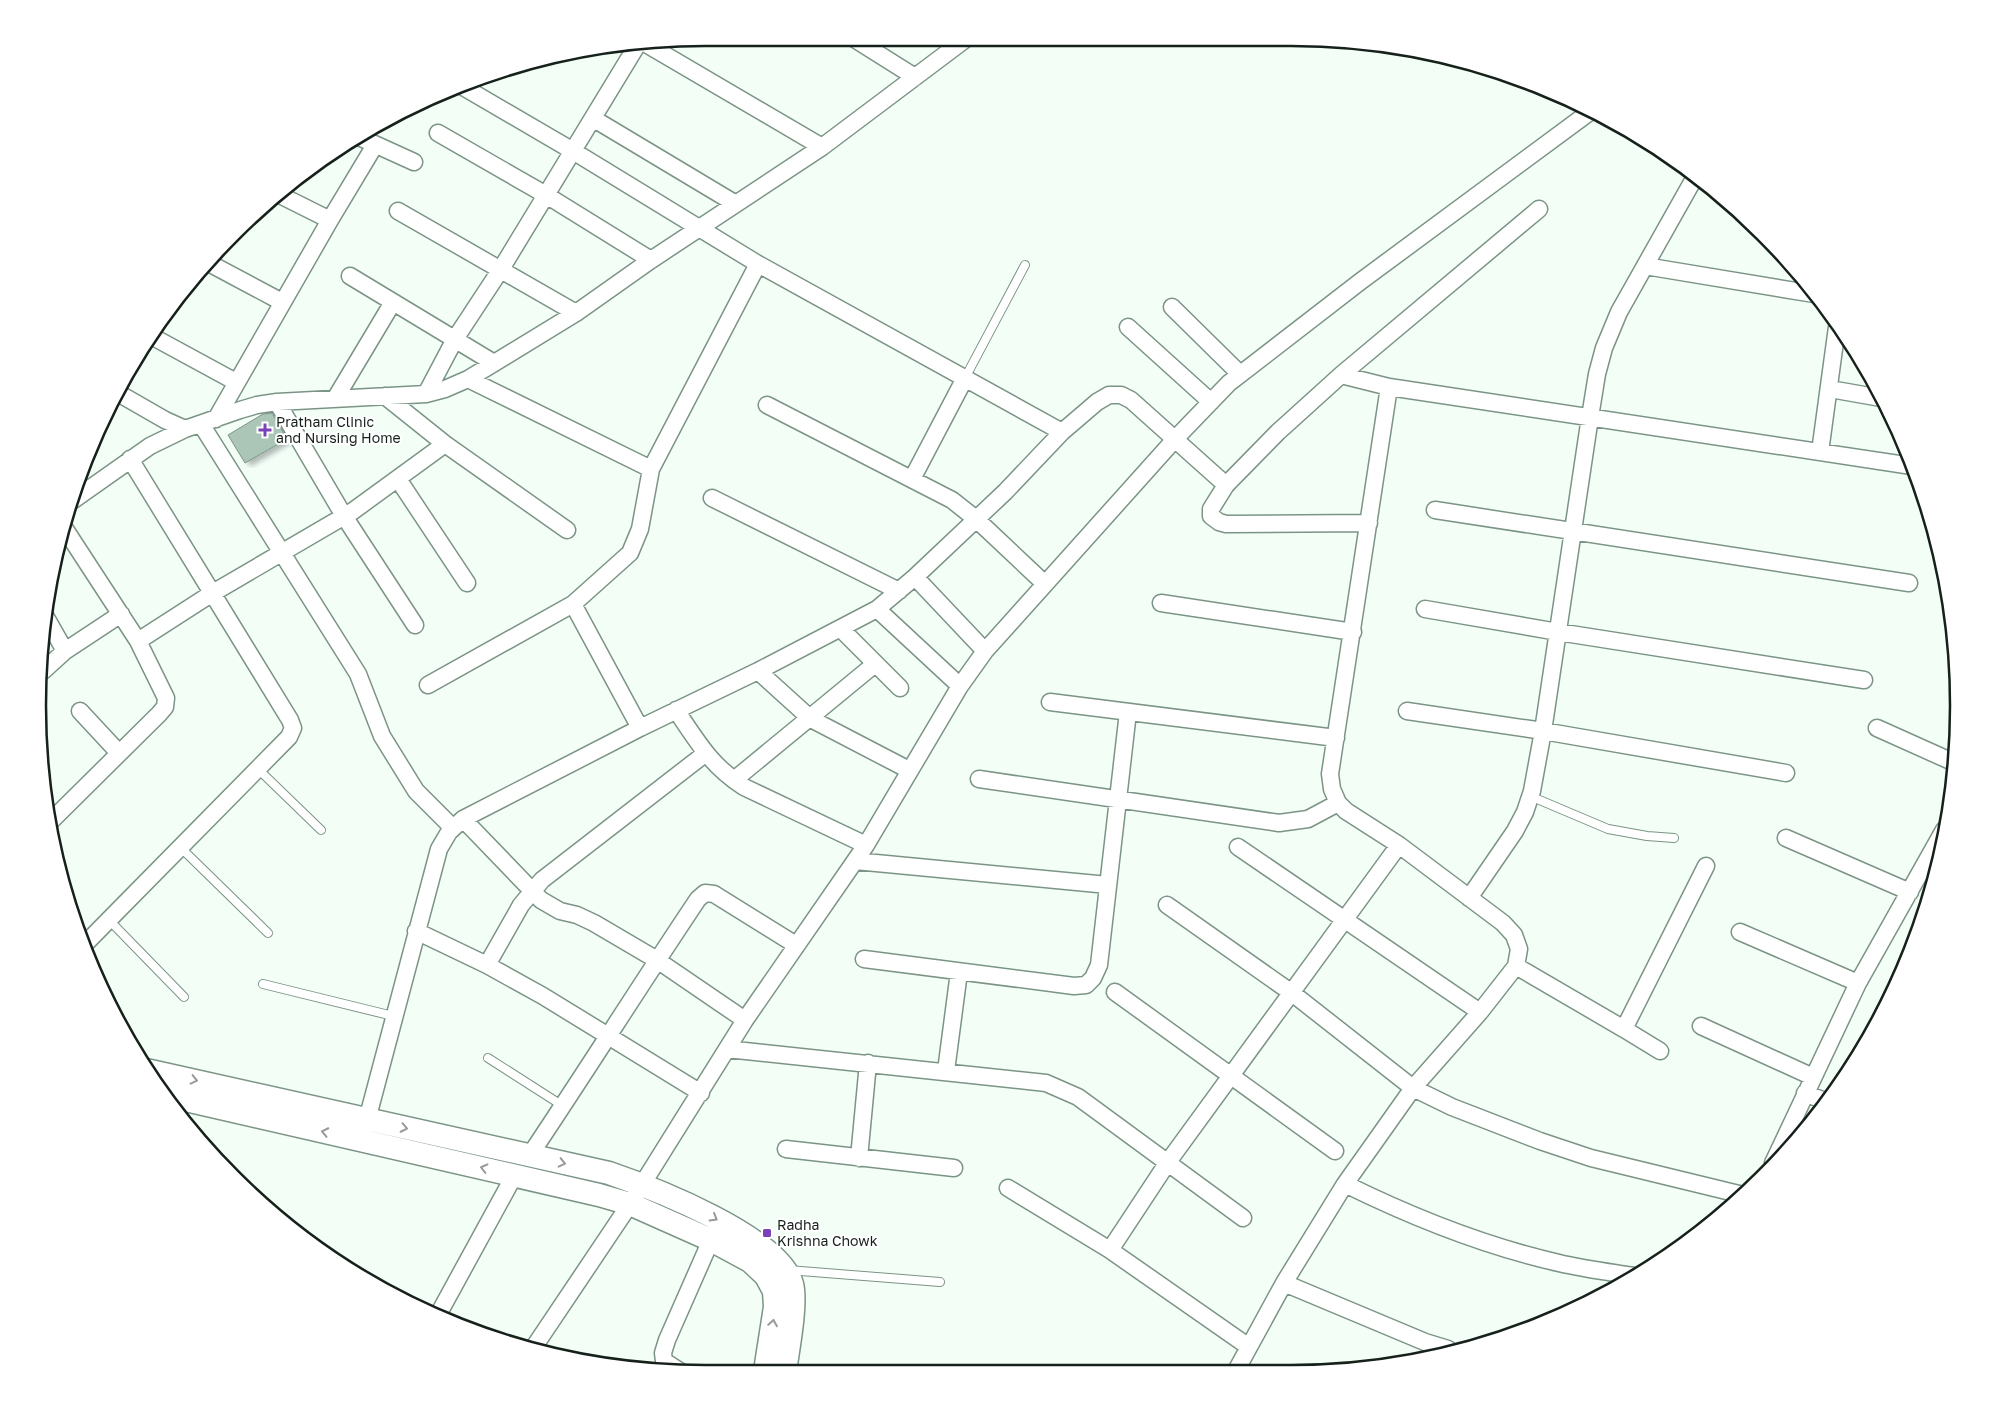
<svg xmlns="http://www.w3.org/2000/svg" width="1996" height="1411" font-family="'Golos Text',sans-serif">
<defs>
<filter id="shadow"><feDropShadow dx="5.5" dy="3" stdDeviation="2.5" flood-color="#0004"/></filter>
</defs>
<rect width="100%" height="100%" fill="#f3fef7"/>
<path fill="#abc6b6" stroke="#7d9687" filter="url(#shadow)" d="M272 413 287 439 245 463 228 435 263 414Z"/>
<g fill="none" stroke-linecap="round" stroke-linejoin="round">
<g stroke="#7b9485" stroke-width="10">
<path id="lane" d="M965 378 1025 265
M257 768 321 830
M1530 796 1608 829 1647 836 1674 838
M180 847 268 933
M109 920 184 997
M263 984 393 1016
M488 1058 563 1106
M788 1270 940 1282"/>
</g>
<g stroke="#7b9485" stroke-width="19">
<path id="street" d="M853 38 915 77
M648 45 822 147
M460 85 573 151 758 264 1062 432
M594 119 736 204
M438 133 546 195 651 260
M359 137 414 162
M282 196 330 220
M398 211 576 313
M207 262 282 302
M1645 266 1814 294
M350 276 494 363
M1172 307 1240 374
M1128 327 1211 402
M155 338 236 382
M1341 375 1389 387 1912 466
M468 379 651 469
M1830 389 1881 398
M118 393 165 420 185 429
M426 394 455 339 501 269 636 47
M385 396 445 444 567 530
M335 399 393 302
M277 402 344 516 415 625
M767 405 952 500 976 519 1045 584
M216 419 330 220 375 145
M201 424 358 674 382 736 416 791 453 828
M1820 452 1837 327
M398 479 467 583
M912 479 965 378
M712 498 899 591
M72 501 150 446 185 429 240 410 257 405 277 402 426 394 445 389 468 379 576 313 651 260 822 147 967 38
M1435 510 1909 583
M1369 523 1226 524 1219 522 1211 516V509L1226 485 1278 432 1341 375 1539 209
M915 577 985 651
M1161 603 1353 632
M573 604 640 728
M877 609 960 686
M1425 609 1558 632 1864 680
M44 614 65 651
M841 629 900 688
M138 641 211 594 353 511 445 444
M43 671 65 651 121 614
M758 671 811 719 909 770
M428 685 573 604 630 553 640 529 651 469 758 264
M1050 702 1336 738
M676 710C697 741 711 766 744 787L866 845
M80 711 119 753
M1407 711 1543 731 1786 773
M1877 728 1955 763
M979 779 1279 823 1308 819 1338 803
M734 780 875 664
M463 819 541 900 560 911 577 915 594 923 657 960 745 1020
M51 821 159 714 165 707 166 698 138 641 63 526
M1786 838 1910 892
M1238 847 1480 1012
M855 861 1108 885
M1469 898 1515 831 1525 812 1532 791 1543 731 1590 417 1597 374 1604 348 1619 312 1695 177
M1167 905 1292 993 1413 1088 1452 1107 1540 1141 1591 1158 1743 1195
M416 931 487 965 543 996 701 1093
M1740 932 1858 983
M84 945 289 737 293 728 290 720 130 459
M864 959 1074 986 1086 985 1093 978 1099 965 1128 712
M487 965 521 905 542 880 706 753
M1516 966 1624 1029 1706 866
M1115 992 1335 1151
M1701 1026 1813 1077
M1624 1029 1660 1051
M727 1049 1046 1083 1078 1097 1243 1218
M946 1071 959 972
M1805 1093 1827 1102
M367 1120 439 849 449 832 463 819 640 728 758 671 877 609 915 577 1005 492 1062 432 1097 402 1109 395H1121L1131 400 1226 485
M786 1149 954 1168
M530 1155C587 1070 641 984 698 899L705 893 714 894 796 945
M859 1158 868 1063
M1773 1163 1858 983 1944 830
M1345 1184C1414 1218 1484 1246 1559 1263 1584 1269 1609 1272 1634 1276
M1008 1188 1110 1250 1249 1347
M1110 1250 1168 1162 1399 845
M1284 1283 1425 1342 1448 1349
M438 1315 514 1176
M532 1350 630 1204 745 1020 866 845 960 686 985 651 1176 438 1229 383 1361 281 1591 111
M1237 1369 1284 1283 1345 1184 1413 1088 1480 1012 1516 966 1519 949 1514 935 1503 923 1399 845 1346 811 1338 803 1332 789 1330 774 1389 387
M681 1372 664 1361 663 1353 667 1340 711 1240"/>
</g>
<g stroke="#7b9485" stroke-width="25">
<path id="secondary" d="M146 1070 609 1173C653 1188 780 1237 792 1284 797 1303 788 1350 785 1371
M164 1095 599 1195 630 1204 711 1240 750 1261 766 1276 774 1291 775 1307 765 1371"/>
</g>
<use href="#lane" stroke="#fff" stroke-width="8"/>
<use href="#street" stroke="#fff" stroke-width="16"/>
<use href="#secondary" stroke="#fff" stroke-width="22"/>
</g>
<defs><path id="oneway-chevron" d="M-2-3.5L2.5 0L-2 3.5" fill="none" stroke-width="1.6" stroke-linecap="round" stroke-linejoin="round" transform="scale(1.25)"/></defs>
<g stroke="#979b98">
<use href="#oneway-chevron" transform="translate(194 1080) rotate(13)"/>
<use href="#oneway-chevron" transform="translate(404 1128) rotate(12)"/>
<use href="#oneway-chevron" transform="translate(325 1132) rotate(-168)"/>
<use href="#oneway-chevron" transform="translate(562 1163) rotate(13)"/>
<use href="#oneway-chevron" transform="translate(484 1168) rotate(-166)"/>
<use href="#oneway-chevron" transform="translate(714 1218) rotate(30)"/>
<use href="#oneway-chevron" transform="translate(773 1323) rotate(-81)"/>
</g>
<g fill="#7b42b8" stroke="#fff" stroke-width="2">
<path d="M262.5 422.5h5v5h5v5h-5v5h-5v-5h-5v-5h5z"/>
<rect x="762" y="1228" width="10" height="10" rx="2.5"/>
</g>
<g text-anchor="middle" stroke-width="4" stroke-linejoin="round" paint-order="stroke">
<g font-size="14" fill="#17211b" stroke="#fff" text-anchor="start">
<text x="276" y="427">Pratham Clinic<tspan x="276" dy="16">and Nursing Home</tspan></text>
<text x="777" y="1230">Radha<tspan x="777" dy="16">Krishna Chowk</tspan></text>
</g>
</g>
<path d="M0 0H1996V1411H0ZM705 46H1291A659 659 0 0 1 1950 705V706A659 659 0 0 1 1291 1365H705A659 659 0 0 1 46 706V705A659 659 0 0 1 705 46Z" fill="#fff" fill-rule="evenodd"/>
<path fill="none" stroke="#17211b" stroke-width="2.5" d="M705 46H1291A659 659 0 0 1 1950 705V706A659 659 0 0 1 1291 1365H705A659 659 0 0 1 46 706V705A659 659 0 0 1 705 46Z"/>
</svg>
